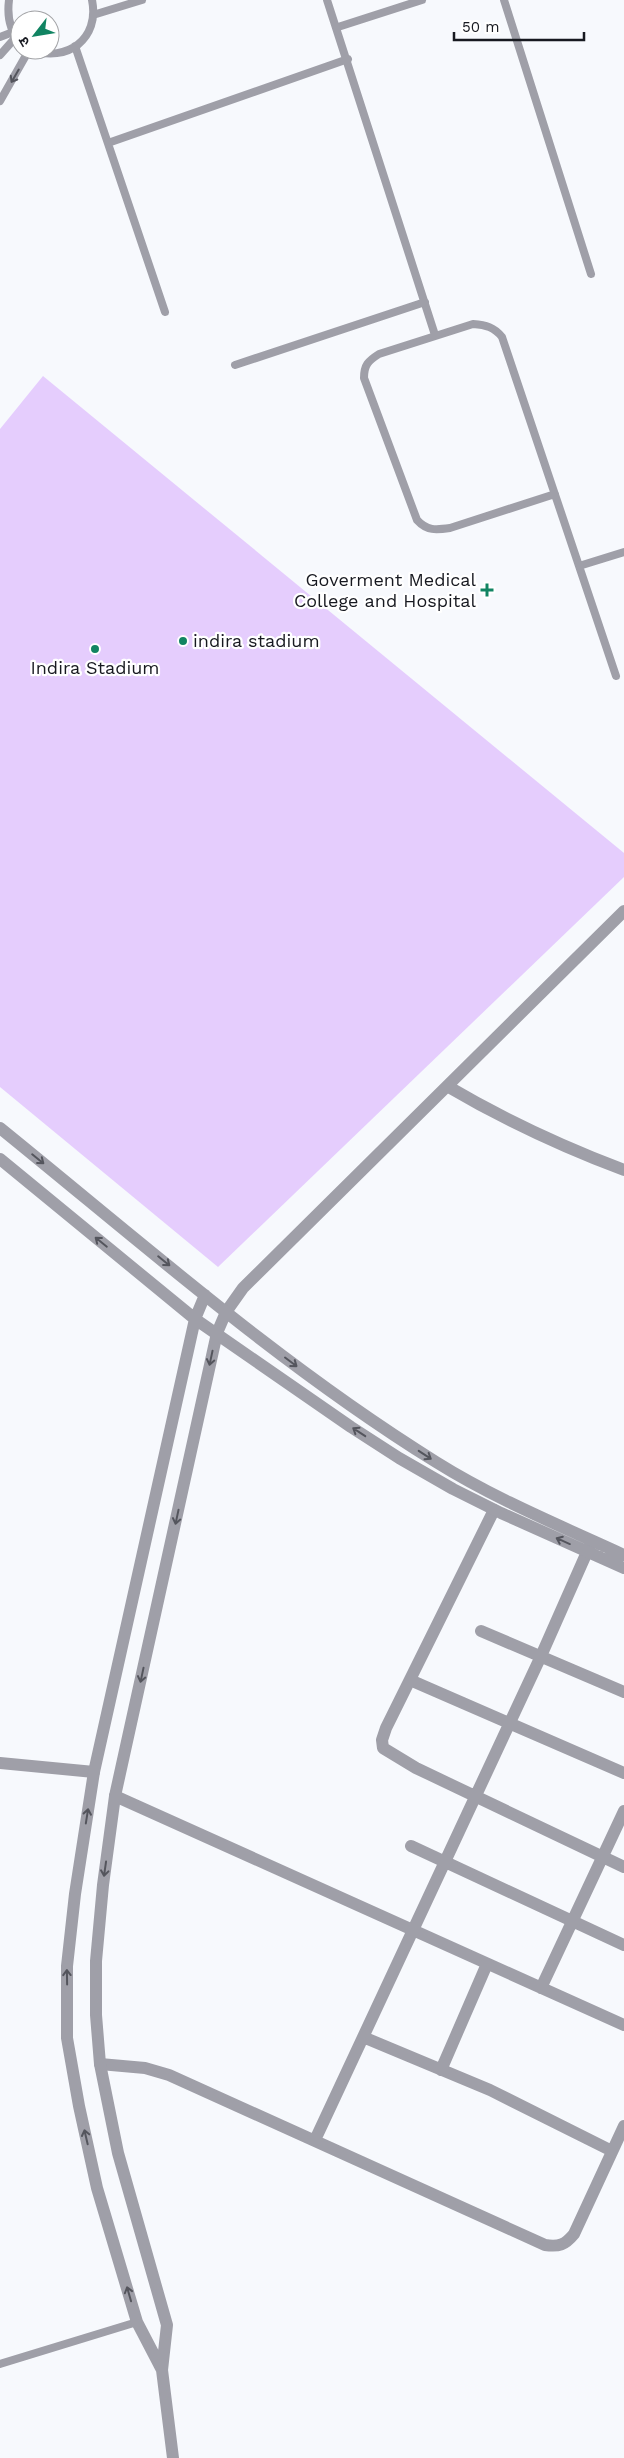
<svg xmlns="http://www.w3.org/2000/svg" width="624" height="2458" font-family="'Work Sans','Noto Sans Devanagari',sans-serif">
<rect width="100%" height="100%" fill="#f7f9fd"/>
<path fill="#e5cdfd" d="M43 376 624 853V877L218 1267 0 1087V429Z"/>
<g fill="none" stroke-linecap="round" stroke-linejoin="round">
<path stroke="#9f9fa8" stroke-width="8" d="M9 0C7 16 9 30 20 42
M327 0 435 335
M504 0 591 274
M93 15 142 0
M338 27 422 0
M0 37 13 32
M75 46 165 312
M31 50C67 63 100 39 92 0
M0 55 16 37
M0 101 29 50
M108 143 348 59
M235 365 425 302
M555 494 450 528C436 530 427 531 417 520L364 378C364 365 368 361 379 354L473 324C486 325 494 327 502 337L616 676
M579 566 624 552
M0 2364 137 2322"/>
<path stroke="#9f9fa8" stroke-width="12" d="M447 1086C503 1119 563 1147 624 1170
M226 1312 243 1288 624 911
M494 1510 386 1728 382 1740 383 1748 416 1768 624 1867
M481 1631 624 1692
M410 1680 624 1773
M0 1763 94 1772
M115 1796 624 2025
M411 1846 624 1945
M541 1988 624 1811
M363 2037 490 2090 612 2151
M100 2064 145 2068 169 2075 545 2245C559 2247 565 2245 574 2234L624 2126
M441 2070 487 1964
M315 2140 541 1656 591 1543"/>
<path stroke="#9f9fa8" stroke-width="12" d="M0 1128C142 1243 280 1365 436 1462 495 1499 561 1526 624 1555
M0 1159 195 1319 351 1427 399 1458 453 1489 501 1513 624 1568
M162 2370 137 2322 97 2188 79 2106 67 2038V1966L75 1894 94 1772 195 1319 205 1295
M173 2458 162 2370 167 2325 118 2153 100 2064 96 2015V1961L103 1885 115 1796 217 1333 226 1312"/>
</g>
<defs><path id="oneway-shaft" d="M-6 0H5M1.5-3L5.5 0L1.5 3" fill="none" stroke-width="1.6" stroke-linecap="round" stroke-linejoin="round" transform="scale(1.25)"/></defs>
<g stroke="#54555d">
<use href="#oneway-shaft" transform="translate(15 76) rotate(120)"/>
<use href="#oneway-shaft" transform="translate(38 1159) rotate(39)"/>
<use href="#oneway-shaft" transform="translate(101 1242) rotate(-141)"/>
<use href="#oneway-shaft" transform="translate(164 1261) rotate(39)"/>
<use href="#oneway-shaft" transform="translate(211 1358) rotate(102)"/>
<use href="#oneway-shaft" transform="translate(291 1362) rotate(37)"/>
<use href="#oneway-shaft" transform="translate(359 1432) rotate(-147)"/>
<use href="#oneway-shaft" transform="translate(425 1455) rotate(33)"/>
<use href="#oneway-shaft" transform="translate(177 1517) rotate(102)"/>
<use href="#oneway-shaft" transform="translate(563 1541) rotate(-156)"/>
<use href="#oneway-shaft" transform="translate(142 1675) rotate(102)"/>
<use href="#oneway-shaft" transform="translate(87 1816) rotate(-81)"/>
<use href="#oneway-shaft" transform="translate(105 1869) rotate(98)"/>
<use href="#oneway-shaft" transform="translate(67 1977) rotate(-91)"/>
<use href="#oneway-shaft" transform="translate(86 2137) rotate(-103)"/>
<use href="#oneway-shaft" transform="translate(129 2294) rotate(-106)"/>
</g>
<g fill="#118462" stroke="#fff" stroke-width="2">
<path d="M484.5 582.5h5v5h5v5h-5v5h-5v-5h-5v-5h5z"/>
<circle cx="183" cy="641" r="5"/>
<circle cx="95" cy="649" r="5"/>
</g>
<g text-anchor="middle" stroke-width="4.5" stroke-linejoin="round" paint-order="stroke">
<g font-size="18" fill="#171920" stroke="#fff" text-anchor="end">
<text x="476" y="586">Goverment Medical<tspan x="476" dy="21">College and Hospital</tspan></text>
<text x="193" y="647" text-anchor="start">indira stadium</text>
<text x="95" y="674" text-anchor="middle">Indira Stadium</text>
</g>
</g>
<g transform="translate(35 35) rotate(239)"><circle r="24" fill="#ffffff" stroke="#a2a3a6"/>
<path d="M0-4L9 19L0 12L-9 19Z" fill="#118462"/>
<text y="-8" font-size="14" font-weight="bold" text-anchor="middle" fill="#171920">उ</text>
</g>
<path d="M454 32v8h130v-8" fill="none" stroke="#171920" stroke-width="2.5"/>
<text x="462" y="32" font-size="15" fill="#171920" stroke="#ffffff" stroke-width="4" paint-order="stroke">50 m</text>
</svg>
